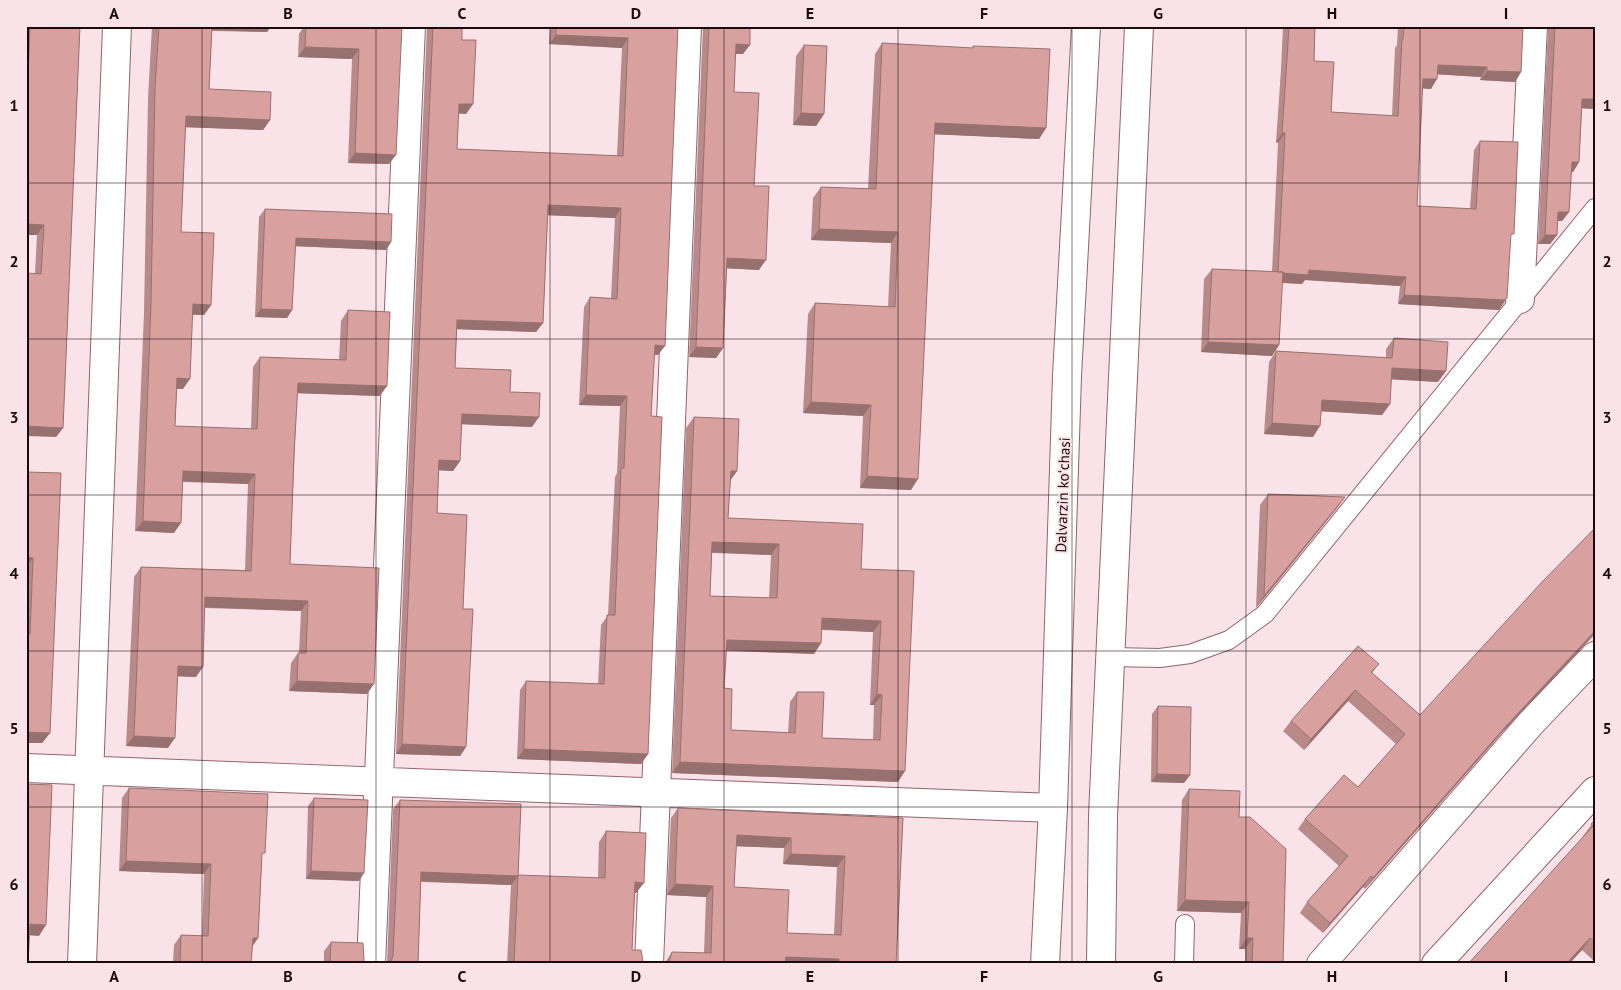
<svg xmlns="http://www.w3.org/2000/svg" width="1621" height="990" font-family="'PT Sans',sans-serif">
<rect width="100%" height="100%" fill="#fae3e8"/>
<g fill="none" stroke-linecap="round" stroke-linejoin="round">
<g stroke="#93626f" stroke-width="20">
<path id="lane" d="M1111 657 1160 658 1190 654 1229 640 1265 614 1595 208
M1184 964 1185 924"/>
</g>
<g stroke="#93626f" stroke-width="30">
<path id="street" d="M1520 299 1533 26
M26 768 1053 808
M82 964 117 26
M371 964 411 26
M649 964 687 26
M1321 964 1531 723 1595 656
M1436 964 1595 791"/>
</g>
<g stroke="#93626f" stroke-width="30">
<path id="secondary" d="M1045 964 1053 808 1067 376 1086 26
M1101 964 1103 816 1139 26"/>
</g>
<use href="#lane" stroke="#fff" stroke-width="18"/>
<use href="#street" stroke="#fff" stroke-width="28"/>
<use href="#secondary" stroke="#fff" stroke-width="28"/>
</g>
<path fill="#ba8a89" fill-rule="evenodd" d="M26 26H80L63 428 56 437 35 274 37 235H26Z
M152 26H271L267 32 212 31 209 89 270 120 263 130 185 127 181 232 211 305 204 315H193L183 389H177L175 426 251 429 253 367 260 357 339 360 341 321 348 310 380 396 297 393 290 564 367 694 289 691 291 663 298 653H299L301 611 205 608 196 677 177 676 168 748 126 746 134 577 141 567 245 570 248 484 183 482 174 533 135 531 144 313 148 98Z
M304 26H402L389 164 348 163 352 59 298 57 299 34Z
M427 26H462V40L473 104 466 114 458 113 457 149 617 156 622 48 549 44 550 26H678L658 355H654L651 416 648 754 641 764 517 759 520 690 526 681 598 684 601 625 608 615 615 477 617 473 620 406 579 405 584 307 590 297 611 298 615 218 548 215 543 323 536 332 457 329 455 368 510 392 532 427 462 424 460 461 453 471 439 470 437 513 463 609 466 747 460 756 396 754Z
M703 26H750L743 54H735L734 92 754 186 759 270 727 268 723 348 716 358 689 357Z
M1283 26H1315L1314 61 1331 112 1392 116 1395 48 1397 45 1398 26H1523L1521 72 1515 82 1480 80 1481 77 1437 74 1431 89 1422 88 1417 206 1470 209 1474 150 1480 141 1510 239 1499 310 1398 304 1400 286 1305 280 1302 284 1282 283 1279 345 1272 356 1201 352 1204 279 1212 269 1272 272 1278 143 1276 142 1281 69Z
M1548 26H1595V109L1582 108 1579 162 1573 172H1571L1569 212 1562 221H1557V235L1550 244H1538Z
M882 43 972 48 973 46 1046 128 1039 139 934 134 911 490 860 488 863 416 803 413 808 314 815 303 888 307 891 243 811 240 813 198 821 187 868 189 875 54Z
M804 45 824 114 816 126 793 125 796 56Z
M265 209 391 242 386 250 295 246 292 310 287 318 255 317 259 217Z
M1394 338 1438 382 1391 379 1390 404 1382 415 1321 411 1313 437 1264 434 1269 362 1276 351 1386 358V349Z
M694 417 737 471 730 481 728 518 861 569 914 571 898 782 672 773 686 428ZM712 553 771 555 769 598 710 596ZM822 630 873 632 870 705H874L873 740 822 738 797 692 790 702 788 733 731 730 724 688 726 651 814 654 821 643Z
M26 472 50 733 42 743H26Z
M1268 494 1345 497 1337 508 1256 608 1260 505Z
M1379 664 1372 673 1420 715 1499 736 1365 889 1363 887 1323 933 1300 913 1307 902 1339 866 1298 829 1305 819 1358 787 1396 744 1348 701 1304 750 1283 731 1291 721Z
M1158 706 1190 775 1184 783 1151 782 1152 714Z
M129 788 262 857 258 938 252 947 251 964H173L174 945 181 935 202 936 204 874 119 871 122 798Z
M1189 789 1239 817 1283 964H1245V949H1239L1241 913 1177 911 1182 800Z
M314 798 359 881 306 879 308 806Z
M400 800 518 876 598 878 599 842 606 831 636 893H635L632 950 645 964H507L511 885 421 882 418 964H387L393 809Z
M678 808 903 818 896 964H664L672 952 704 953 706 897 667 895 671 818ZM736 846 784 848 783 864 837 867 834 935 787 933 734 887Z
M1595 820V962L1582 950 1569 964H1468L1584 836H1583Z
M331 942 364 961 366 964H324V951Z"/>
<path fill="#97716f" d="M208 26H271L267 32 205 30Z
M556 35 628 38 622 48 549 44Z
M736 44 750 45 743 54H729Z
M305 47 359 49 352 59 298 57Z
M1438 65 1487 67 1481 77 1431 74Z
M1487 71 1521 72 1515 82 1480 80Z
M1423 79H1437L1431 89 1416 88Z
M1582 99H1595V109L1576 108Z
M459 104H473L466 114 452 113Z
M801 113 824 114 816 126 793 125Z
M186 116 270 120 263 130 179 127Z
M935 123 1046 128 1039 139 927 134Z
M1282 133H1285L1278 143 1276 142Z
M355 153 396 155 389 164 348 163Z
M1572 162H1579L1573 172 1565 171Z
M548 205 621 208 615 218 541 215Z
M1558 212H1569L1562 221H1551Z
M26 224 44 225 37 235H26Z
M819 229 898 232 891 243 811 240Z
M1545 235H1557L1550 244H1538Z
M296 238 391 242 386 250 290 246Z
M727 258 766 260 759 270 720 268Z
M1309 270 1406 277 1400 286 1305 280 1302 284 1271 282 1278 273Z
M1404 295 1507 298 1499 310 1398 304Z
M193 304 211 305 204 315 186 314Z
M261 309 292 310 287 318 255 317Z
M457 320 543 323 536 332 450 329Z
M1208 342 1279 345 1272 356 1201 352Z
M655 345 665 346 658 355H648Z
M696 347 723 348 716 358 689 357Z
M1392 368 1446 371 1438 382 1384 379Z
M177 378 190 379 183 389 170 388Z
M298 383 387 386 380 396 290 393Z
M586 395 627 396 620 406 579 405Z
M1322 400 1390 404 1382 415 1315 411Z
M811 402 871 405 863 416 803 413Z
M462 414 539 417 532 427 455 424Z
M1272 423 1320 426 1313 437 1264 434Z
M26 426 63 428 56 437 26 436Z
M439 460 460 461 453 471 432 470Z
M183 471 255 474 248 484 176 481Z
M731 471H737L729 482Z
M867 476 918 479 911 490 860 488Z
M1345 497 1337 508 1256 608 1264 596Z
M143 521 181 523 174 533 135 531Z
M712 542 779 544 771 555 705 552Z
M26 557 33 558 26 567Z
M205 597 308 601 301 611 198 607Z
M822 618 881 621 873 632 815 629Z
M1595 631V634L1499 736 1365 889 1373 878 1507 725Z
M727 640 821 643 814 654 719 650Z
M178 666 203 667 196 677 171 676Z
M297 681 374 684 367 694 289 691Z
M1355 690 1348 701 1304 750 1311 739Z
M877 694 882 695 874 705H870Z
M26 732 50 733 42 743H26Z
M134 736 175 738 168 748 126 746Z
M402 744 466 747 460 756 396 754Z
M524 749 648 754 641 764 517 759Z
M680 762 905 771 898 782 672 773Z
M1157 774 1190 775 1184 783 1151 782Z
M737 835 791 838 784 848 729 846Z
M791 854 845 856 837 867 783 864Z
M126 861 211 864 204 874 119 871Z
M311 871 364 873 359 881 306 879Z
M421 872 518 876 511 885 415 881Z
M1371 876 1363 887 1323 933 1330 923Z
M635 882 644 883 636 893H628Z
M675 884 713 886 706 897 667 895Z
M1185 900 1249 902 1241 913 1177 911Z
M30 924 46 925 39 936 26 935Z
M253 938H258L251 948Z
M1247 938H1253L1245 949H1239Z
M1590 938 1582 950 1569 964H1566Z
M786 957 839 959 836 964H781Z"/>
<path fill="#d8a19f" stroke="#97716f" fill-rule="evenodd" d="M30 26H80L63 428 26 426V273L41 274 44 225 26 224V78L28 79Z
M159 26H212L209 89 271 92 270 120 186 116 181 232 214 233 211 305 193 304 190 379 177 378 175 426 257 429 260 357 346 360 348 310 390 312 387 386 298 383 294 455 290 564 379 568 374 684 297 681 298 653H306L308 601 205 597 203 667 178 666 175 738 134 736 141 567 251 571 255 474 183 471 181 523 143 521 151 303 155 88Z
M306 26H402L396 155 355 153 359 49 305 47Z
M433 26H462V40H476L473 104H459L457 149 623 156 628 38 556 35V26H678L665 346 655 345 651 416 662 417 648 754 524 749 526 681 604 684 607 615H615L621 468H624L627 396 586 395 590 297 617 299 621 208 548 205 543 323 457 320 455 368 511 370 510 392 540 393 539 417 462 414 460 461 439 460 437 513 467 515 463 609H473L466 747 402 744Z
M709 26H750V45L736 44 734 92 759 93 754 186H769L766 260 727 258 723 348 696 347Z
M1289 26H1315L1314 61 1334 62 1331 112 1398 116 1402 39H1403L1404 26H1523L1521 72 1487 71V67L1438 65 1437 79H1423L1417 206 1476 209 1480 141 1518 142 1514 234H1511L1507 298 1505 300 1404 295 1406 277 1309 270 1308 275 1283 273V272H1278L1285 133H1282L1287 59Z
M1555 26H1595V99H1582L1579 162H1572L1569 212H1558L1557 235H1545Z
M882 43 973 48V46L1050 49 1046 128 935 123 918 479 867 476 871 405 811 402 815 303 895 307 898 232 819 229 821 187 876 189Z
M804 45 827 46 824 114 801 113Z
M265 209 392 214 391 242 296 238 292 310 261 309Z
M1212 269 1283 272 1279 345 1208 342Z
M1394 338 1448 342 1446 371 1392 368 1390 404 1322 400 1320 426 1272 423 1276 351 1392 358Z
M694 417 739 419 737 471H731L728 518 863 524 861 569 914 571 905 771 680 762ZM712 542 779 544 777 598 710 596ZM822 618 881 621 877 694 882 695 880 740 822 738 824 692H797L795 733 731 730 732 689 724 688 727 640 821 643Z
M26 472 61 473 50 733 26 732V634H30L33 558 26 557Z
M1268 494 1345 497 1264 596Z
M1595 528V631L1507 725 1373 878 1371 876 1330 923 1307 902 1348 856 1305 819 1344 775 1358 787 1405 734 1355 690 1311 739 1291 721 1358 646 1379 664 1371 672 1420 715 1542 582Z
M1158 706 1191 707 1190 775 1157 774Z
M26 784 52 785 46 925 30 924 28 964H26Z
M129 788 268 794 265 853H262L258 938H253L251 964H180L181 935 208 936 211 864 126 861Z
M1189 789 1240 791 1239 817H1250L1286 849 1283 964H1252L1253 938H1247L1249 902 1185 900Z
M314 798 368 800 364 873 311 871Z
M400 800 521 804 518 876 421 872 418 964H390L393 956Z
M678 808 903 818 896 964H839V959L786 957 785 964H668L669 962 672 952 711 953 713 886 675 884ZM737 835 791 838V854L845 856 841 935 787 933 789 890 734 887Z
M1595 820V942L1590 938 1566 964H1468L1593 826 1591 824Z
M606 831 646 833 644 883 635 882 632 950H641L643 961 645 964H514L518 875 605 878Z
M331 942 363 943 364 961 366 964H330Z"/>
<path fill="none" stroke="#1c0a0f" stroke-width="1" stroke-opacity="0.55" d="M202 26V964M376 26V964M550 26V964M724 26V964M898 26V964M1072 26V964M1246 26V964M1420 26V964M26 183H1595M26 339H1595M26 495H1595M26 651H1595M26 807H1595"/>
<g text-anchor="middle" stroke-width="4" stroke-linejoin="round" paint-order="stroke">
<g font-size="15" fill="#1c0a0f" stroke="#fae3e8">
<text transform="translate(1063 495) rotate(-88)" y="5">Dalvarzin koʻchasi</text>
</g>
</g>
<rect width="1621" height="990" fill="none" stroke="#fae3e8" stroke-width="55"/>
<rect x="28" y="28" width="1566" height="934" fill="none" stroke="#1c0a0f" stroke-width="2"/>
<g font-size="16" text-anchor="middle" font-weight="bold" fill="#1c0a0f">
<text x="114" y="19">A</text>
<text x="288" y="19">B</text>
<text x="462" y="19">C</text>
<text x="636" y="19">D</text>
<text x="810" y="19">E</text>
<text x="984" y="19">F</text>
<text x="1158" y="19">G</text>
<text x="1332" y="19">H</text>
<text x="1506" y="19">I</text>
<text x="14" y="111">1</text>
<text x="1607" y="111">1</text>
<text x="14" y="267">2</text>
<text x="1607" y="267">2</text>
<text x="14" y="423">3</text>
<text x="1607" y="423">3</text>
<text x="14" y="579">4</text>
<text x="1607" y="579">4</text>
<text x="14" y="734">5</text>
<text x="1607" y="734">5</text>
<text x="14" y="890">6</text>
<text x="1607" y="890">6</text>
<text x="114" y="982">A</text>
<text x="288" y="982">B</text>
<text x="462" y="982">C</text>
<text x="636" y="982">D</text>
<text x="810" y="982">E</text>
<text x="984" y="982">F</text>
<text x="1158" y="982">G</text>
<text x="1332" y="982">H</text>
<text x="1506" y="982">I</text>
</g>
</svg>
